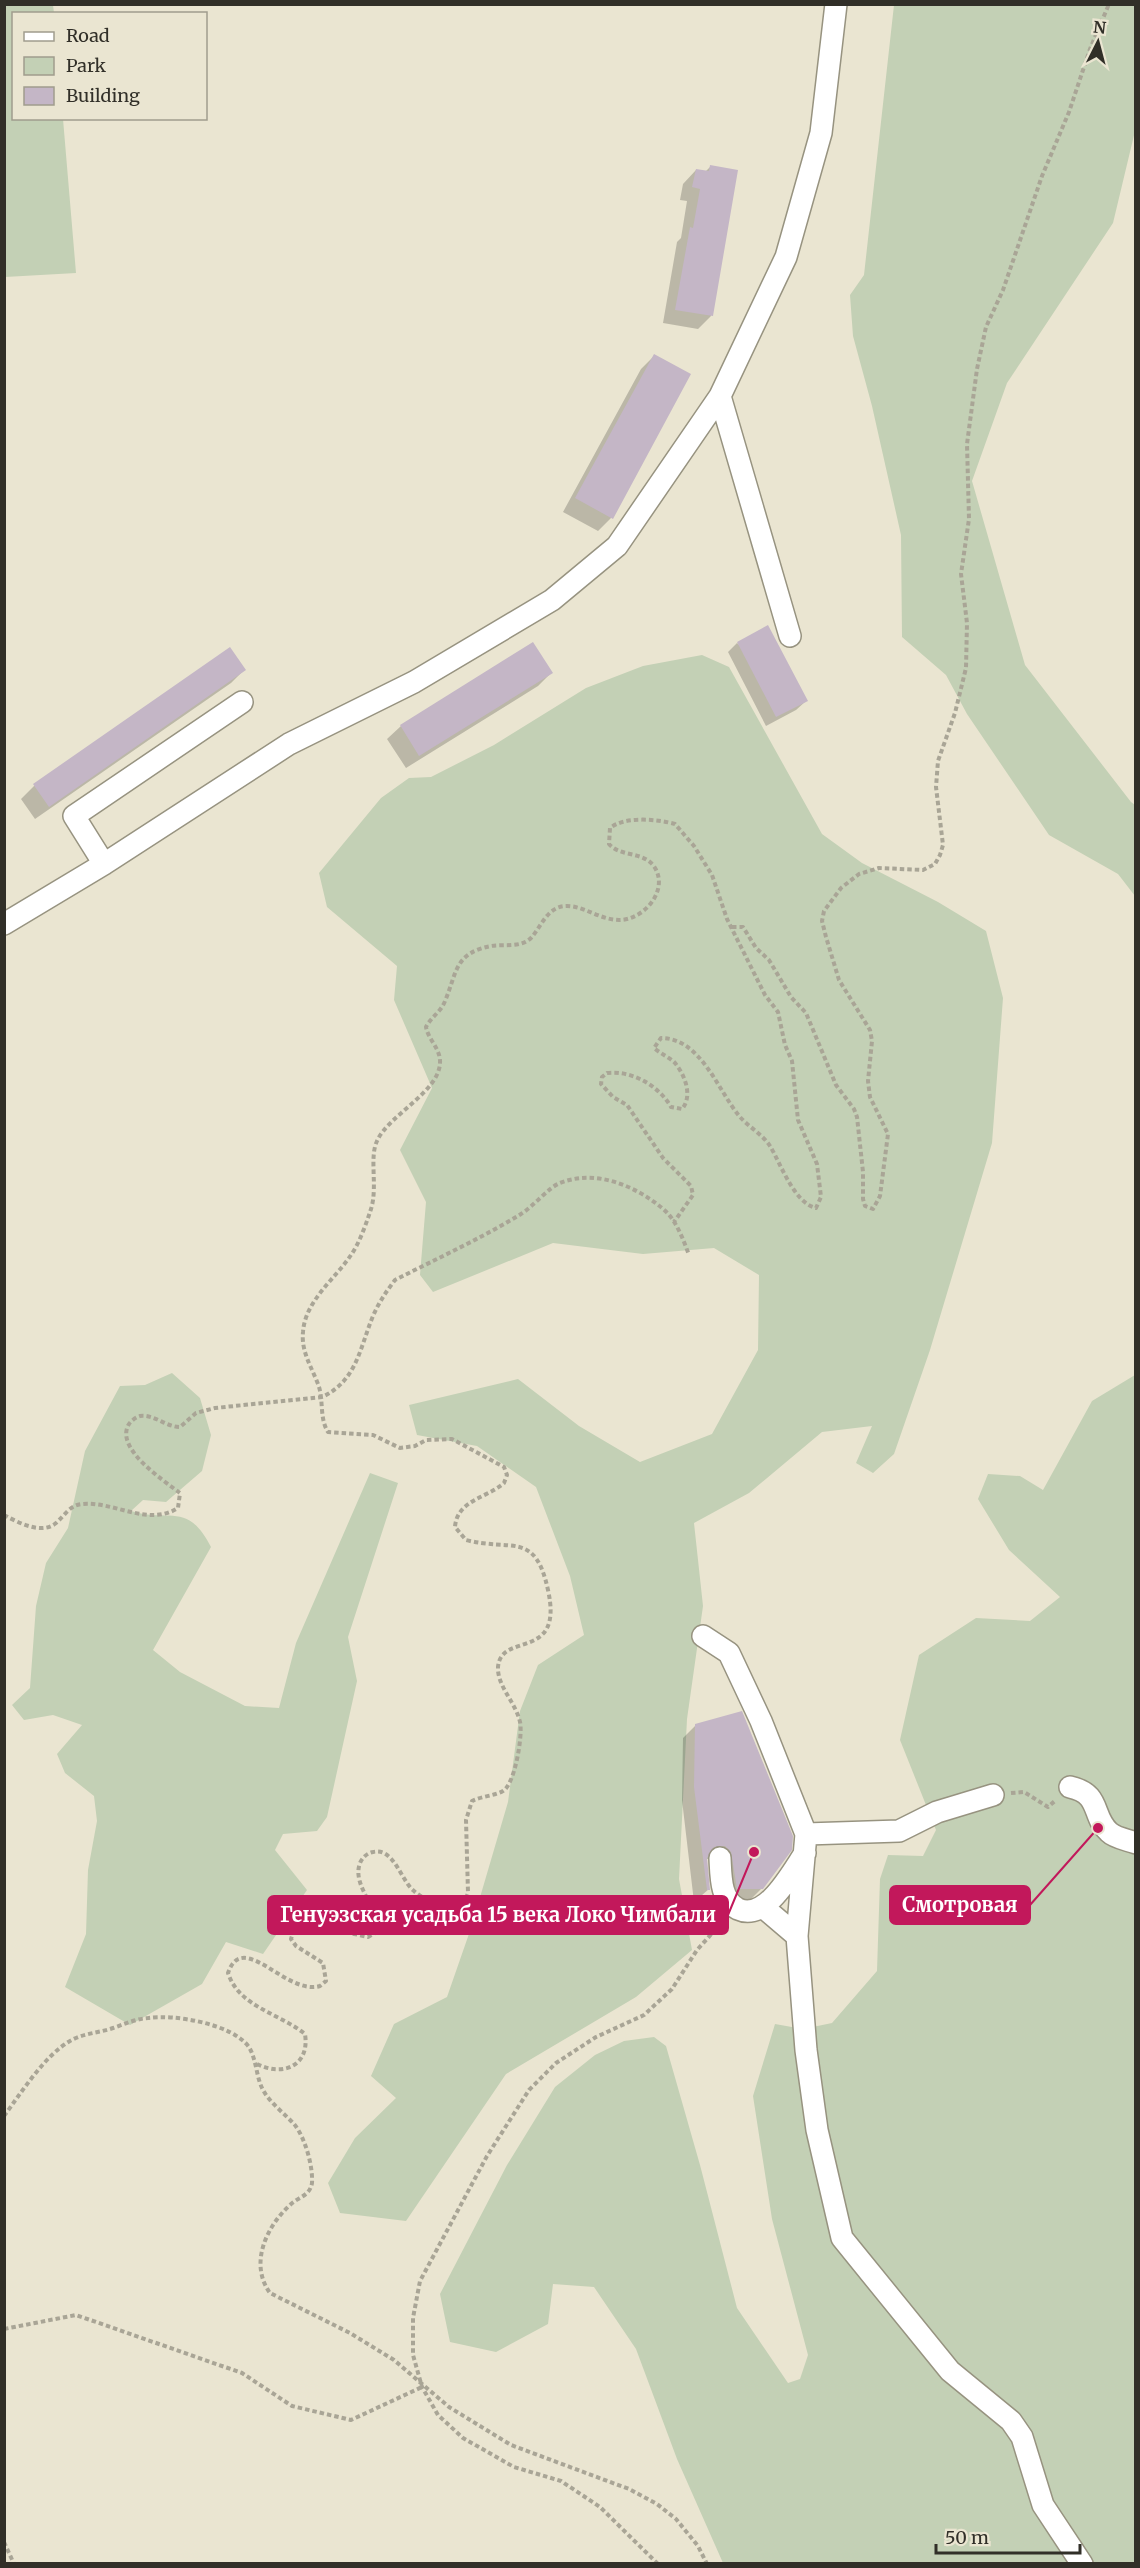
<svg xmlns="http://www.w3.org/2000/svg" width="1140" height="2568" font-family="Merriweather,serif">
<rect width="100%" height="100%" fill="#eae5d1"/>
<path fill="#c3d0b5" d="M5 4 53 5 54 13 14 14V118L63 119 76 273 5 277Z
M894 5H1135V131L1113 223 1007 383 972 481 1025 665 1131 802 1135 805V896L1118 874 1049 835 967 714 946 675 902 637 901 535 872 406 853 336 850 295 864 275Z
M702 655 729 667 822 834 862 863 938 902 986 931 1003 998 992 1143 930 1350 894 1454 873 1473 856 1463 872 1426 822 1432 749 1493 694 1523 703 1606 687 1719 679 1879 692 1950 636 1997 506 2074 406 2221 340 2213 328 2183 355 2138 396 2098 371 2076 394 2024 447 1997 471 1928 508 1802 520 1711 538 1665 584 1635 570 1576 536 1487 477 1446 417 1435 409 1405 518 1379 579 1426 640 1462 712 1434 758 1350 759 1275 714 1248 643 1254 553 1243 433 1292 420 1275 426 1202 400 1150 432 1088 394 1000 397 966 327 907 319 873 381 798 409 778 431 777 494 745 586 688 643 666Z
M172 1373 200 1398 211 1435 202 1471 166 1502 143 1500 131 1511C171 1523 187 1501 211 1547L153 1650 180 1672 245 1706 279 1708 296 1643 370 1473 398 1483 348 1637 357 1681 327 1817 317 1831 283 1834 275 1850 307 1890 263 1954 226 1942 202 1984 130 2025 65 1987 86 1934 88 1870 97 1821 94 1796 65 1773 57 1754 82 1725 53 1715 24 1720 12 1705 30 1688 36 1606 46 1563 68 1528 85 1451 120 1386 145 1385Z
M1135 1375V2563H723L677 2459 636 2349 594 2287 553 2284 548 2324 496 2352 450 2342 440 2294 507 2165 555 2087 595 2055 624 2041 654 2037 666 2046 700 2165 737 2308 788 2383 800 2379 808 2355 772 2219 753 2096 775 2024 803 2029 832 2023 877 1971 880 1879 888 1855 923 1856 936 1830 900 1740 919 1655 976 1618 1030 1621 1060 1597 1009 1550 978 1499 988 1474 1020 1476 1043 1490 1092 1401Z"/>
<path fill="#0003" d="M711 166V316L698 329 663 323 677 242 681 238 687 201 680 200 683 184 696 170 705 172Z
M654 356 611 518 598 531 563 512 641 369Z
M737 643 806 701 796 710 766 726 728 652Z
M533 644 551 673 538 686 406 768 387 739 401 726Z
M229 650 244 670 231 683 35 819 21 799 34 786Z
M696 1725 762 1888 749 1901H724L712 1859H706L709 1889 694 1902 682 1800 683 1738Z"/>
<path fill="#c4b6c6" d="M710 165 738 170 713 316 675 310 690 227 693 228 700 189 692 187 696 169 709 171Z
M654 354 691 374 613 519 575 498Z
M768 625 808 701 776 717 737 642Z
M533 642 553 673 419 756 400 725Z
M230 647 246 670 49 807 33 784Z
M742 1711 793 1836 792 1850 763 1889H737L731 1852 725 1846 714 1847 707 1858 710 1890H707L694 1787 695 1724Z"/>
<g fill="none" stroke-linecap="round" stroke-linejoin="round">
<g stroke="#979380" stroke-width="24">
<path id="minor" d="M720 396 790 636
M104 864 74 816 242 702
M4 924 104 864 289 744 414 682 552 600 617 546 720 396 786 257 821 133 836 4
M703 1636 729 1653 761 1721 806 1834 797 1936 806 2050 817 2130 842 2238 950 2371 1011 2421 1022 2437 1043 2505 1082 2564
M1070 1787C1102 1794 1091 1816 1109 1832 1115 1838 1128 1840 1136 1843
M806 1834 899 1831 937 1812 993 1795
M720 1858C721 1876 720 1900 738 1909 766 1922 792 1872 805 1853
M763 1907 797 1936"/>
</g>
<path stroke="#a9a596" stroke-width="4" stroke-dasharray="4.5 3" stroke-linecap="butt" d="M732 927H743L756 948 769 960 791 997 806 1013 836 1085 854 1109 857 1117 863 1172V1199L865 1206 873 1209 880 1196 888 1134 870 1097 868 1081 872 1041 870 1030 839 980 826 937 822 921 824 911 841 888 859 874 879 868 923 870 935 864 940 855 943 845 936 787 938 761 955 713 966 668 967 623 961 574 969 519 967 444 977 369 986 327 1003 290 1042 176 1069 112 1090 49 1109 4
M4 1515C19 1523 42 1535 56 1523 65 1515 70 1505 82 1504 114 1501 148 1527 178 1508L180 1493C163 1480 114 1448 129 1424 131 1421 136 1417 140 1416 154 1414 166 1427 180 1427L196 1413 215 1408 322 1397C357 1381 360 1347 373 1316 379 1302 386 1292 395 1280 436 1259 482 1238 521 1214 534 1206 549 1187 560 1183 595 1169 634 1185 662 1208 676 1219 683 1239 689 1255
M1011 1793 1024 1792 1048 1807 1056 1800
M257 2064C283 2077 310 2066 305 2034 279 2013 239 2007 228 1973 243 1929 286 1996 320 1986L326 1981 323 1963 296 1946 291 1939 295 1926 304 1923 368 1937 375 1933C382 1908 351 1887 360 1863 362 1858 367 1853 373 1852 394 1847 401 1881 414 1891 424 1900 438 1906 452 1905 462 1904 465 1902 468 1893L466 1820 472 1801C482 1796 494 1796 503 1791 515 1784 523 1735 520 1722 516 1703 497 1686 498 1667 501 1631 564 1662 548 1590 535 1530 512 1552 466 1540L455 1527C457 1500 487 1498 504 1483L507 1475 504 1467 452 1439 426 1440 415 1446 400 1448 373 1435 328 1432C319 1418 324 1399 318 1384 311 1366 301 1351 303 1332 305 1301 335 1279 351 1255 360 1242 366 1224 371 1209 378 1187 369 1158 377 1141 389 1114 442 1091 440 1060 439 1047 428 1039 426 1027 431 1017 441 1012 445 1001 457 973 454 953 491 946 504 944 521 948 531 938 542 926 547 906 567 906 589 906 611 930 637 915 654 906 667 883 653 865 641 851 620 857 609 844L610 828C625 816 657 819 675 824L694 846 712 875 727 919 765 995 778 1012 785 1045 792 1061 798 1120 817 1164 821 1197 816 1208C794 1203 781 1164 770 1146 763 1135 749 1127 740 1117 718 1091 701 1038 661 1038L654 1048C661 1054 669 1057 675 1063 685 1075 693 1096 682 1109L671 1107C659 1086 632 1070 607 1073L602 1077 601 1084 613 1097 627 1105 663 1158 691 1186 693 1195 674 1222
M4 2116C21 2093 45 2055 70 2041 83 2033 99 2033 113 2028 125 2024 135 2019 148 2018 175 2014 232 2024 249 2047 257 2061 256 2077 263 2090 270 2103 284 2113 294 2124 305 2137 313 2166 312 2183 310 2196 298 2197 290 2205 266 2227 249 2264 270 2293L350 2333 394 2360 449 2407 511 2445 629 2489 657 2504 676 2519 698 2546 707 2564
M4 2329 76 2315 242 2373 292 2406 351 2420 422 2387
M4 2542 14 2564
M658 2564 600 2507 561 2481 514 2467 463 2438 438 2415 422 2387 413 2355V2318L420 2281 487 2156 529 2090 556 2063 596 2037 644 2015 672 1989 697 1950 723 1921"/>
<use href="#minor" stroke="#fff" stroke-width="21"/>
</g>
<path fill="none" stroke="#c2185b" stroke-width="2" d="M1098 1828L1030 1905M754 1852L728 1915"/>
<g fill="#c2185b" stroke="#eae5d1" stroke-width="2">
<circle cx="1098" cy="1828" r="6"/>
<circle cx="754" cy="1852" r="6"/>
</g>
<g fill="#c2185b" stroke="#c2185b" stroke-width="2">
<rect x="890" y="1886" width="140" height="38" rx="6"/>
<rect x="268" y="1896" width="460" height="38" rx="6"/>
</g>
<g font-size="20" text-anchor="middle" font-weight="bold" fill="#fff">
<text x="960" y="1912">Смотровая</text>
<text x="498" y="1922">Генуэзская усадьба 15 века Локо Чимбали</text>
</g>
<rect width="1140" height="2568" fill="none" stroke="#312f28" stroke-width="12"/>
<rect x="12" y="12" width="195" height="108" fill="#eae5d1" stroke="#a09c8d" stroke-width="1.5"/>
<rect x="24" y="32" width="30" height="9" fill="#ffffff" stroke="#a09c8d" stroke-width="1.5"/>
<text x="66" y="42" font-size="18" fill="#312f28">Road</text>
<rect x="24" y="57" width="30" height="18" fill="#c3d0b5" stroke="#a09c8d" stroke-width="1.5"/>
<text x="66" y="72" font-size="18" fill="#312f28">Park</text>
<rect x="24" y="87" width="30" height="18" fill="#c4b6c6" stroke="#a09c8d" stroke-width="1.5"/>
<text x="66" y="102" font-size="18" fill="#312f28">Building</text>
<g transform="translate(1098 42) rotate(6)" stroke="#eae5d1" stroke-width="4.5" paint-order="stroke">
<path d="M0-4.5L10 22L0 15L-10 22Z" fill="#312f28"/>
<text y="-9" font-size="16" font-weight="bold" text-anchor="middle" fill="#312f28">N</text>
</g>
<path d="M936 2544v9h144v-9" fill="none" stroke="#312f28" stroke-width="3"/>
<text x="945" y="2544" font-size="18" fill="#312f28" stroke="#eae5d1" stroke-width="4.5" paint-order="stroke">50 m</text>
</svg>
